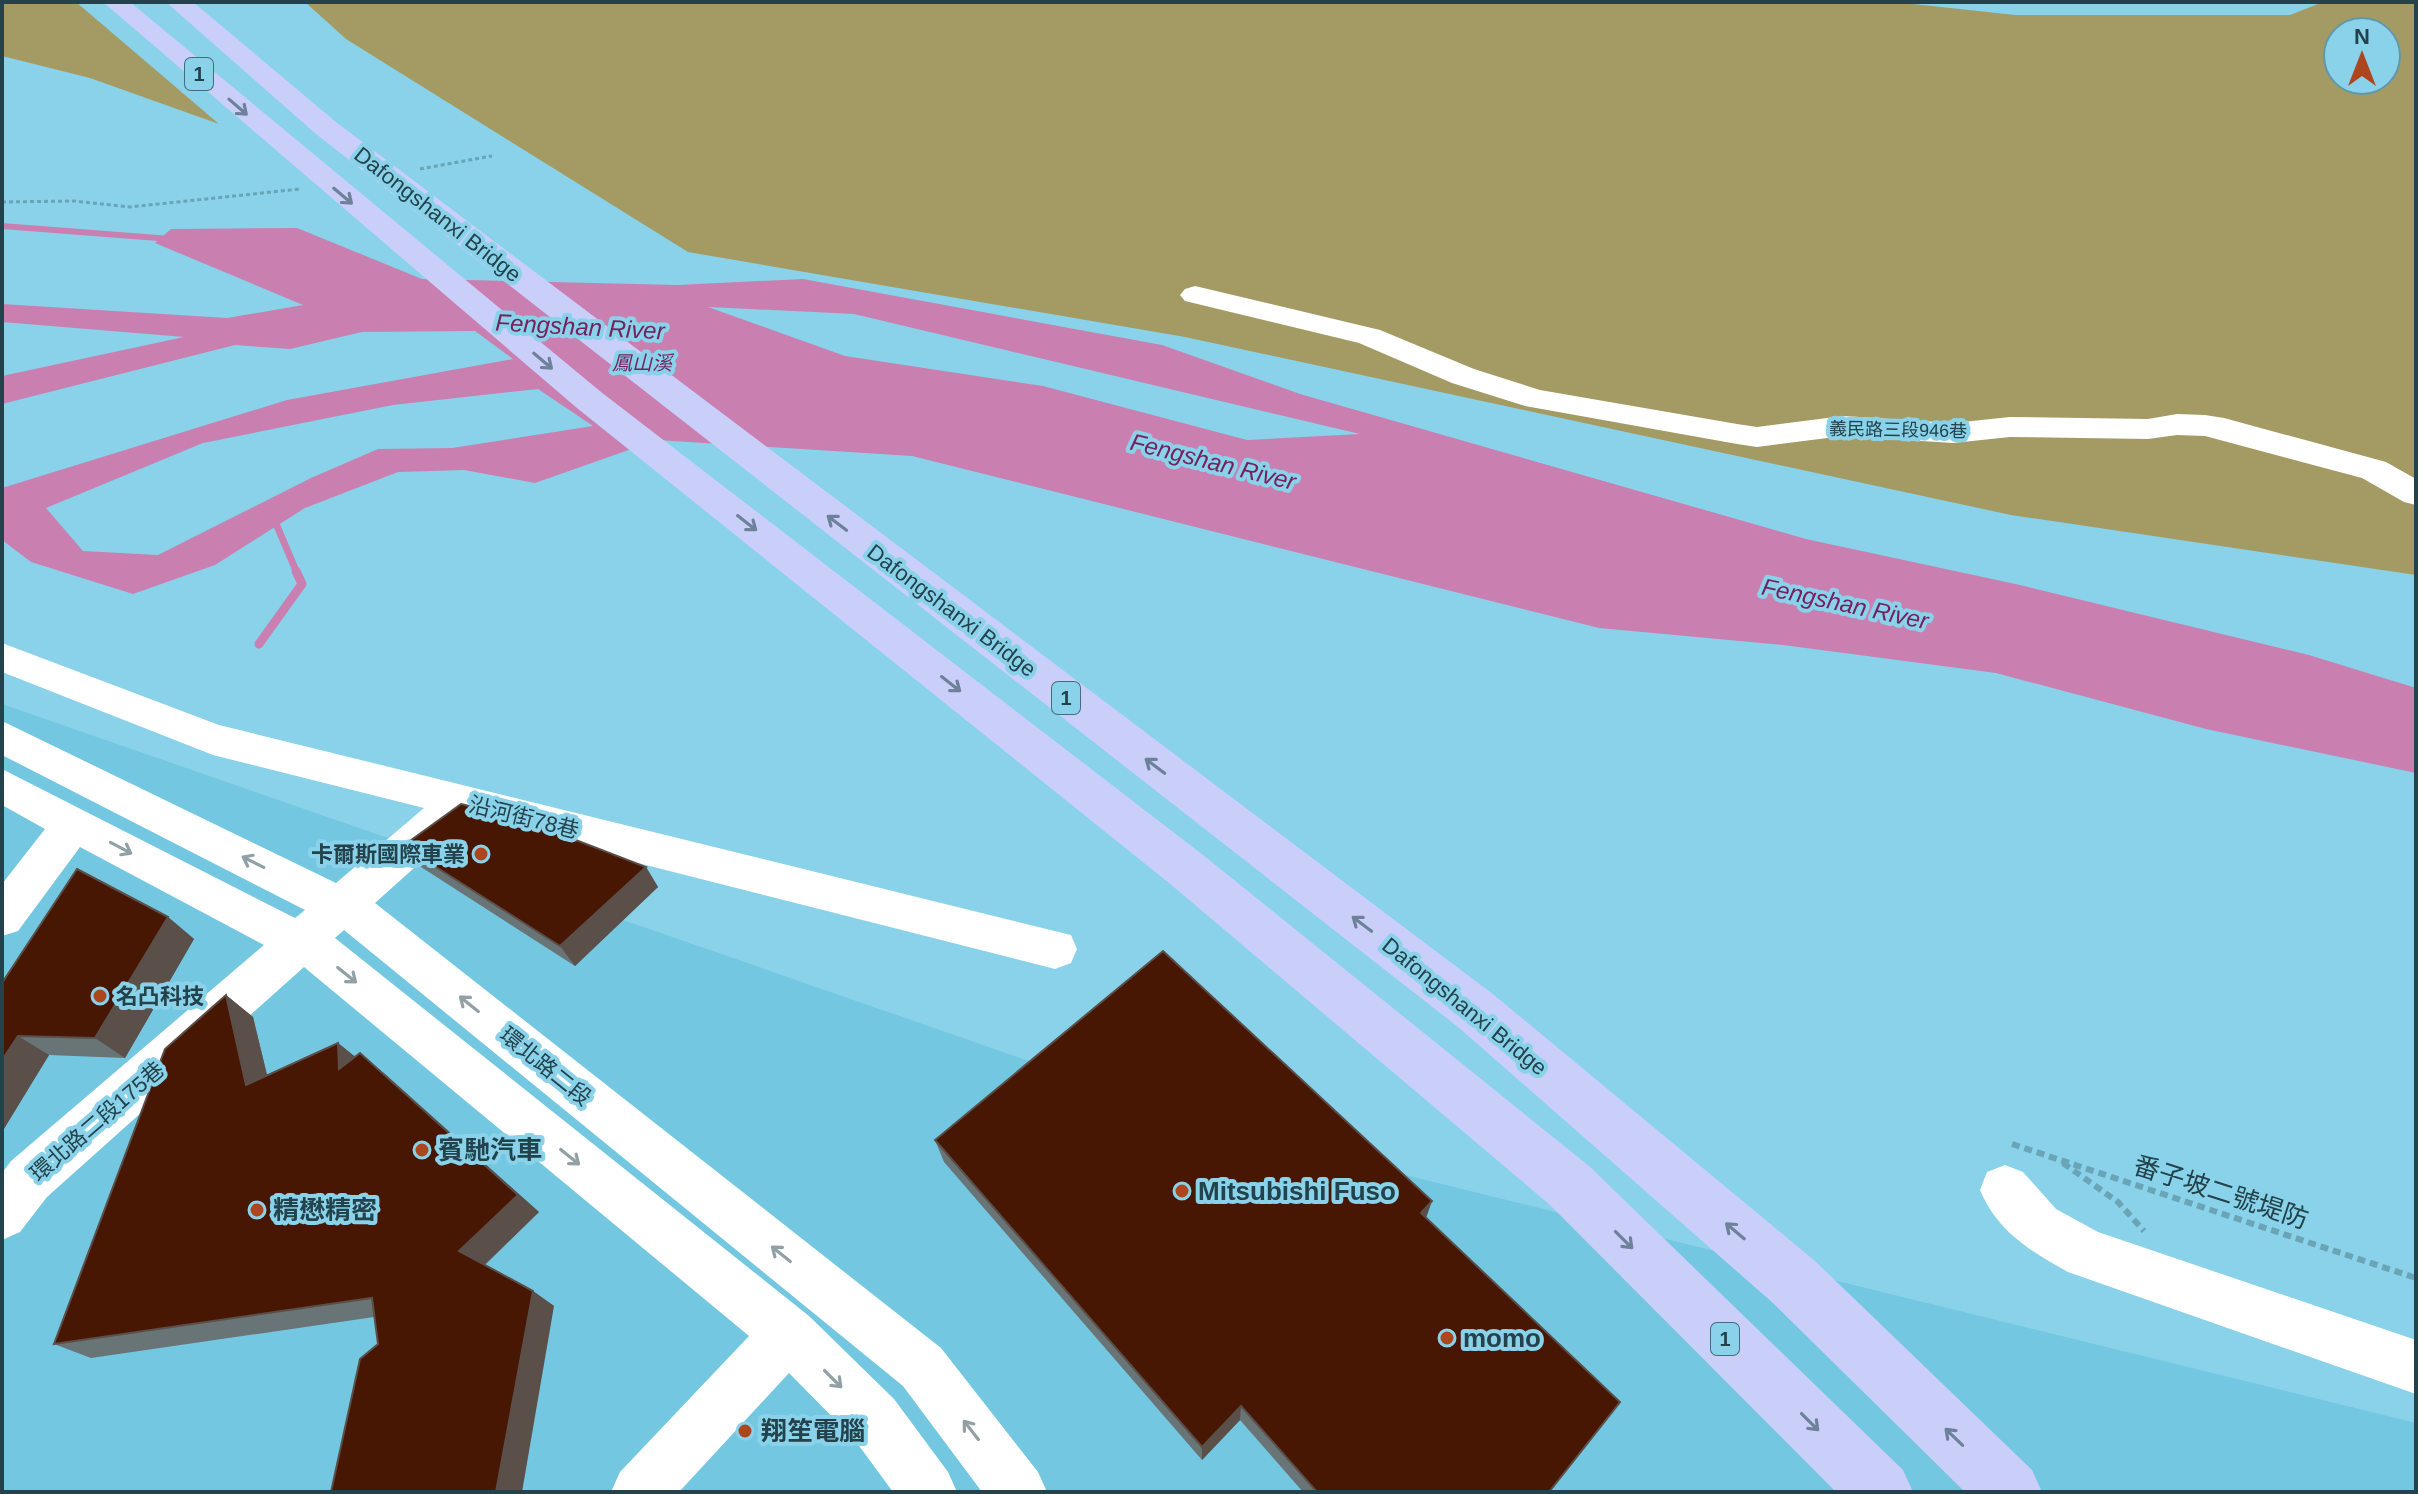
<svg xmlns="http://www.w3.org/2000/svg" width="2418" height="1494" font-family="Helvetica,'Noto Sans TC',sans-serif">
<rect width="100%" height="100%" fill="#89d2e9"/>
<path fill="#74c7e1" d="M2 704 1242 1135 2416 1423V1492H2Z"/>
<path fill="#a49b64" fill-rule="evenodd" d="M2 2H76L219 124 90 78 2 56Z
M305 2H1895L2015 15H2290L2323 2H2416V575L2011 515 1185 337 688 252 346 39ZM2338 32H2386V80H2338Z"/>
<path fill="#c980b1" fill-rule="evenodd" d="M297 228 422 279 678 285 803 279 1162 345 1300 394 1806 539 2020 585 2309 655 2416 688V773L2206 729 1996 673 1783 645 1599 628 912 456 657 440 535 483 464 470 398 472 305 508 215 565 133 594 31 562 2 540V488L287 400 513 359 475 331 362 332 290 349 235 345 2 404V376L184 337 2 322V304L227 318 303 305 155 243 171 229ZM708 307 854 314 1360 434 1247 440 1043 386 845 356ZM538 389 593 426 452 448 378 449 311 478 158 555 83 551 46 508 203 443 393 405Z"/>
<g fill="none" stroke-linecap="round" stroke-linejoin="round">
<path stroke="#c980b1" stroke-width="6" d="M2 226 171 239"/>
<path stroke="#c980b1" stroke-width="7" d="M277 526 297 573"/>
<path stroke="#c980b1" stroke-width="9" d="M259 644 302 584 296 571"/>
<path stroke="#69a4b7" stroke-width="3" stroke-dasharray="4 3" stroke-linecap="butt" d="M420 169 492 156
M2 202 74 201 130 207 300 189"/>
<path stroke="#69a4b7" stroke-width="6" stroke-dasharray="8 5" stroke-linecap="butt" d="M2012 1144 2416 1278
M2063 1163 2118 1202 2144 1231"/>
<path fill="#fff" fill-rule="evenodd" d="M1195 286 1380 330 1474 369 1540 390 1737 424 1757 427 1843 416 1953 423 2010 417 2148 419 2177 414 2205 415 2224 418 2386 462 2416 479V505L2404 502 2362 478 2205 436 2177 435 2148 439 2010 437 1953 443 1843 436 1757 447 1737 444 1525 406 1452 383 1359 343 1185 301 1180 295 1185 289Z
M2 643 219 725 1071 935 1077 949 1071 963 1055 969 465 819 462 825 375 903 941 1348 1038 1472 1047 1492H982L903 1386 344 930 335 938 809 1316 894 1399 948 1472 957 1492H893L854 1439 789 1373 679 1492H611L620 1472 749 1336 304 967 47 1197 20 1232 2 1240V1173L11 1161 264 945 80 847 18 931 2 936V884L45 829 2 805V769L295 918 305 910 2 755V721L336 883 424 808 213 755 2 672Z
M2005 1165 2023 1172 2056 1209 2098 1232 2416 1340V1394L2068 1272C2030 1251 1997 1231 1980 1190L1987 1172Z"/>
<path fill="#cacffa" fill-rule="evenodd" d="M103 2H130L601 392 1203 855 1589 1166 1903 1470 1913 1492H1836L1549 1204 1169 883 577 408Z
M166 2H193L336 122 1494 995 1815 1261 2032 1470 2042 1492H1965L1773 1303 1458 1027 316 134Z"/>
</g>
<path fill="#687476" d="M403 846 646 867 658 887 575 966 421 867Z
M168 917 194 939 125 1058 49 1055 2 1132V983Z
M226 995 253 1017 267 1075 338 1043 355 1057 384 1073 539 1212 485 1265 533 1291 554 1306 378 1344 374 1317 91 1358 54 1344Z
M935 1140 1426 1218 1549 1492H1303L1240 1420 1202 1460 944 1162Z"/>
<path fill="#5b4f49" d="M646 867 658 887 575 966 560 946Z
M168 917 194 939 125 1058 95 1038Z
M226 995 253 1017 274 1104 246 1085Z
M18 1036 49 1055 2 1132V1060Z
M338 1043 363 1063 339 1069Z
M360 1053 539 1212 482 1267 459 1251Z
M1432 1201 1425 1221 1421 1213Z
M533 1291 554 1306 522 1492H496Z
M1241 1406 1240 1420 1202 1460V1447Z"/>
<path fill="#471704" stroke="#5b4f49" stroke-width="2" d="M461 804 524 820 646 867 560 946 403 846Z
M77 869 168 917 95 1038 18 1036 2 1060V983Z
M1163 951 1432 1201 1421 1213 1620 1402 1549 1492H1317L1241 1406 1202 1447 935 1140Z
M226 995 246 1085 338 1043 339 1069 360 1053 518 1195 459 1251 533 1291 496 1492H331L360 1359 378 1344 372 1298 54 1344 165 1049Z"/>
<defs><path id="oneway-shaft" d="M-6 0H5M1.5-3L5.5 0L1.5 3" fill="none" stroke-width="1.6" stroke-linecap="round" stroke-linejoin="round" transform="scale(2)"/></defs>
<g stroke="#6e819a">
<use href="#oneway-shaft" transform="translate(238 107) rotate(41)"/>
<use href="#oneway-shaft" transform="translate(343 196) rotate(40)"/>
<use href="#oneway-shaft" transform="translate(543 361) rotate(40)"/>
<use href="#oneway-shaft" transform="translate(747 523) rotate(38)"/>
<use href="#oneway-shaft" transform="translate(837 523) rotate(-143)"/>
<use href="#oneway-shaft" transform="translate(951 684) rotate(38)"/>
<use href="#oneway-shaft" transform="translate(1155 766) rotate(-143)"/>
<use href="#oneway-shaft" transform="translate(1362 924) rotate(-143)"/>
<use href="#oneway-shaft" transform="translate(1735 1231) rotate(-140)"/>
<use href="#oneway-shaft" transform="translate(1624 1240) rotate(45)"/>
<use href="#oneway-shaft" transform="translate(1810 1422) rotate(45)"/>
<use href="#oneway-shaft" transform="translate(1954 1437) rotate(-136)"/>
</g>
<g stroke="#91a0a5">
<use href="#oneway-shaft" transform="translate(121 848) rotate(28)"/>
<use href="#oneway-shaft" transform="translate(253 862) rotate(-153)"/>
<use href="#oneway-shaft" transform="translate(347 975) rotate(39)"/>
<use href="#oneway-shaft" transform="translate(469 1004) rotate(-141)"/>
<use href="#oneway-shaft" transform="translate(570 1157) rotate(39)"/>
<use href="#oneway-shaft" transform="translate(781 1254) rotate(-141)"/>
<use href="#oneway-shaft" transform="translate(833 1379) rotate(45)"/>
<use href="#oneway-shaft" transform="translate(971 1430) rotate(-128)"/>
</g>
<g fill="#ad461e" stroke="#89d2e9" stroke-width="3">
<circle cx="481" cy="854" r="8"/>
<circle cx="100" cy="996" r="8"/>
<circle cx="422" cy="1150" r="8"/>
<circle cx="1182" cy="1191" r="8"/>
<circle cx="257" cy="1210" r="8"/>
<circle cx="1447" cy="1338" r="8"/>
<circle cx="745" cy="1431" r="8"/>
</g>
<g text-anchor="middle" stroke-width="8" stroke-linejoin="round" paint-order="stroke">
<g font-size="18" fill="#23424b" stroke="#89d2e9">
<text transform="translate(1898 430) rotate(1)" y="6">義民路三段946巷</text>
</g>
<g fill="#89d2e9" stroke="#426d7a" stroke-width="2">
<rect x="185" y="58" width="28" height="32" rx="6"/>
<rect x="1052" y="682" width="28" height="32" rx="6"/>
<rect x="1711" y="1323" width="28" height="32" rx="6"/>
</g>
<g font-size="20" font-weight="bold" fill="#23424b">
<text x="199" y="81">1</text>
<text x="1066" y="705">1</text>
<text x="1725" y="1346">1</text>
</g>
<g font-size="20" font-style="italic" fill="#76205f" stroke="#89d2e9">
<text x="642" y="370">鳳山溪</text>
</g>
<g font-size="22" fill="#23424b" stroke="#89d2e9">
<text transform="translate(438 214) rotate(38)" y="8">Dafongshanxi Bridge</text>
<text transform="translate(952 610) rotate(37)" y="8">Dafongshanxi Bridge</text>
<text transform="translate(524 817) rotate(14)" y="8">沿河街78巷</text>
<text transform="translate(1465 1006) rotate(39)" y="8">Dafongshanxi Bridge</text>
<text transform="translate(546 1066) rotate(39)" y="8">環北路二段</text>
<text transform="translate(97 1121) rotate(-41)" y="8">環北路二段175巷</text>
</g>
<g font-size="22" font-weight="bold" fill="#23424b" stroke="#89d2e9" text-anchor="end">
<text x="465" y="862">卡爾斯國際車業</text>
<text x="116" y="1004" text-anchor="start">名凸科技</text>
</g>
<g font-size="24" font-style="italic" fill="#76205f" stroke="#89d2e9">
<text transform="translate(580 327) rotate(3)" y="8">Fengshan River</text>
<text transform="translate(1213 462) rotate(14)" y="8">Fengshan River</text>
<text transform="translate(1845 604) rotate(12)" y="8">Fengshan River</text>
</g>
<g font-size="26" font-weight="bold" fill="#23424b" stroke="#89d2e9" text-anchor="start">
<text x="438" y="1159">賓馳汽車</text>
<text x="1198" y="1200">Mitsubishi Fuso</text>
<text x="273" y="1219">精懋精密</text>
<text x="1463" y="1347">momo</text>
<text x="761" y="1440">翔笙電腦</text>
</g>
<g font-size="26" fill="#23424b" stroke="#89d2e9">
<text transform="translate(2221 1192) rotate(18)" y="9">番子坡二號堤防</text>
</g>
</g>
<rect width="2418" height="1494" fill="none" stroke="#23424b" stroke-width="8"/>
<g transform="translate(2362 56)"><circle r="38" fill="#89d2e9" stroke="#6098aa" stroke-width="2"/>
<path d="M0-6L14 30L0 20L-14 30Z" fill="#ad461e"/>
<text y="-12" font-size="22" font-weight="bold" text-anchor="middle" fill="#23424b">N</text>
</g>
</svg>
